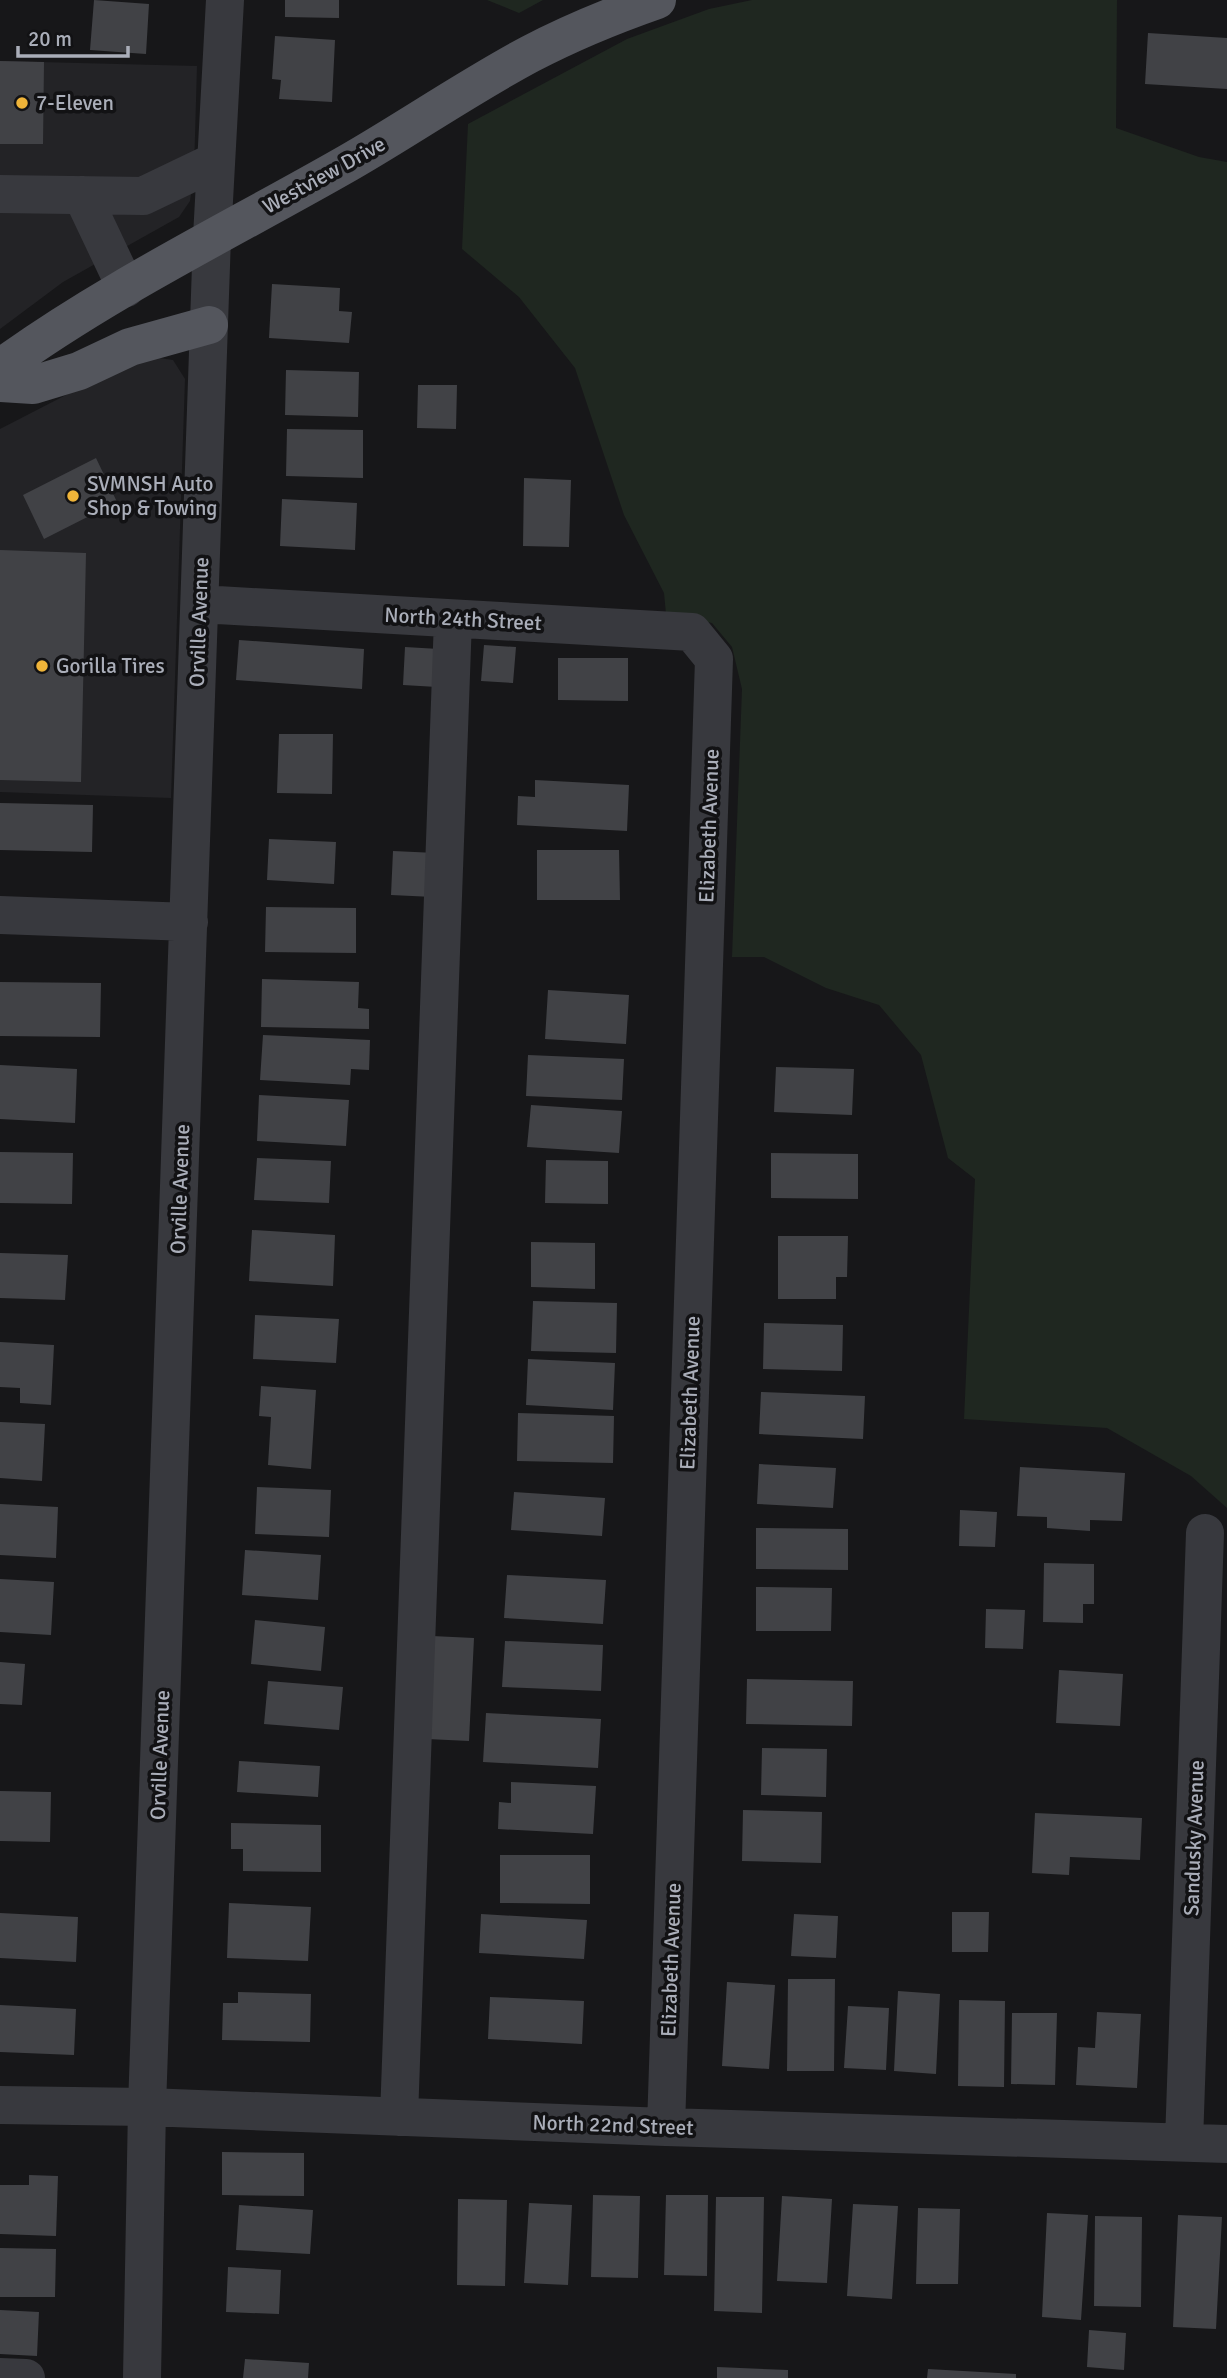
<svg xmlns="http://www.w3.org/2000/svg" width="1227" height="2378" font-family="Signika,sans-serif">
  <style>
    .built { fill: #232326 }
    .green { fill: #1f2720 }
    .building { fill: #414246 }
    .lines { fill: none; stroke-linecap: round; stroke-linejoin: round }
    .minor { stroke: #38393e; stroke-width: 38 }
    .major { stroke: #54565d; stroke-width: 38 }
    .poi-dot { fill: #efb439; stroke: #121214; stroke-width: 2.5 }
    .labels { text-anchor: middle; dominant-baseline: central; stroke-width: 7; stroke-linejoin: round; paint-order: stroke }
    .poi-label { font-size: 21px; fill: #aaaeb9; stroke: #121214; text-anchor: start }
    .street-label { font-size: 21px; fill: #aaaeb9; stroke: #121214 }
  </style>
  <rect width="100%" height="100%" fill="#171719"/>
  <path class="built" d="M0,61l197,5 -3,105 -4,30 -11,16 -116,65 -63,47z
    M153,357l20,3 12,19 -14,419 -171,-6v-363l128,-66z"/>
  <path class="green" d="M487,0h56l-24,13z
    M752,0h365l-1,128 83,29 28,5v1346l-36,-32 -84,-48 -143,-9 11,-240 -27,-21 -27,-103 -42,-50 -53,-17 -62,-31h-32l10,-268 -10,-42 -20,-24 -46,-9 -2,-21 -40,-78 -49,-147 -56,-71 -57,-48 6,-125 159,-85 82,-30z"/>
  <path class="building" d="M94,0l55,4 -3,50 -56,-4z
    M285,0h54v18l-54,-1z
    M1148,33l79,5v51l-82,-5z
    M275,36l60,4 -3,62 -53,-3 2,-19 -9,-1z
    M0,61l44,1 -1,82h-43z
    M272,284l68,4 -1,23 13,1 -3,31 -80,-5z
    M286,370l73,2 -1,45 -73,-2z
    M418,385h39l-1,44 -39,-1z
    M287,429l76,1v48l-77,-2z
    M96,458l21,44 -73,37 -21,-44z
    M524,478l47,2 -2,67 -46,-1z
    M282,499l75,4 -2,47 -75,-4z
    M0,550l86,3 -5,229 -81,-2z
    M239,640l125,9 -2,40 -126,-9z
    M484,645l32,2 -3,36 -32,-2z
    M405,647l34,2 -2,38 -34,-2z
    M558,658h70v43l-70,-1z
    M279,734h54l-1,60 -55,-1z
    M535,780l94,5 -2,46 -110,-6 1,-29 17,1z
    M0,803l93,2 -1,47 -92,-2z
    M269,839l67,3 -2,42 -67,-4z
    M537,850h82l1,50h-83z
    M393,851l43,2 -3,44 -42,-2z
    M266,907l90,1v45l-91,-1z
    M262,979l97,3 -1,26 11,1v20l-108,-2z
    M0,982l101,1 -1,54 -100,-1z
    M548,990l81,5 -3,49 -81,-5z
    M263,1035l107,5 -1,30 -18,-1 -1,16 -90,-5z
    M528,1055l96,4 -2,41 -96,-4z
    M0,1065l77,4 -2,54 -75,-4z
    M776,1067l78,2 -2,46 -78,-3z
    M259,1095l90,5 -3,46 -89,-5z
    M531,1105l91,6 -3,42 -92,-6z
    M0,1152l73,1 -1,51 -72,-1z
    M771,1153l87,1v45l-87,-1z
    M257,1158l74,3 -2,42 -75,-3z
    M546,1160l62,1v43l-63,-1z
    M252,1230l83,5 -2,51 -84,-5z
    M778,1236h70l-1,41h-11v22h-58z
    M531,1242l64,1v46l-64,-2z
    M0,1253l68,2 -3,45 -65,-2z
    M533,1301l84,2 -1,50 -85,-2z
    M255,1315l84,4 -3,44 -83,-4z
    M764,1323l79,2 -1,46 -79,-2z
    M0,1342l54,3 -3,60 -31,-2v-15l-20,-1z
    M528,1359l87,4 -2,47 -87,-5z
    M261,1386l55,4 -5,79 -43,-4 3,-48 -12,-1z
    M761,1392l104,4 -2,43 -104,-5z
    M518,1413l96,3 -1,47 -96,-2z
    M0,1422l45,2 -3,57 -42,-3z
    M759,1464l77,4 -3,40 -76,-4z
    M1020,1467l105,6 -3,48 -32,-1v11l-43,-3v-11l-30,-1z
    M257,1487l74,3 -2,47 -74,-3z
    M514,1492l91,6 -3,38 -91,-6z
    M0,1504l58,3 -2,51 -56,-3z
    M960,1510l37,2 -2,35 -36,-1z
    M756,1528l92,1v41l-92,-1z
    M245,1550l76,5 -3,45 -76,-5z
    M1044,1563l50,1v40h-11v19l-40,-1z
    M507,1575l99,5 -3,44 -99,-6z
    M0,1579l54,3 -3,53 -51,-3z
    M756,1587l76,1 -1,43h-75z
    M986,1609l39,1 -2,39 -38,-1z
    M255,1620l70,7 -4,44 -70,-7z
    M432,1636l42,2 -5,103 -42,-2z
    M505,1641l98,4 -2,46 -99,-4z
    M0,1662l25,2 -3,41 -22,-1z
    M1059,1670l64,4 -3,52 -64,-3z
    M747,1679l106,2 -1,45 -106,-2z
    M268,1681l75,6 -4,43 -75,-6z
    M486,1713l115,6 -3,49 -115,-6z
    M762,1748l65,1 -1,48 -65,-2z
    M239,1761l81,5 -2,31 -81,-5z
    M511,1782l85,4 -3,48 -95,-5 1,-27 12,1z
    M0,1791l51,1 -1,50 -50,-1z
    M743,1810l79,2 -1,51 -79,-2z
    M1035,1813l107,5 -2,42 -70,-3 -1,18 -37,-2z
    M231,1823l90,2v47l-78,-1v-22h-12z
    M500,1855h90v49l-90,-1z
    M229,1903l82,4 -3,54 -81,-3z
    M952,1912h37l-1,40h-36z
    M0,1913l78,4 -2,45 -76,-4z
    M481,1914l106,6 -3,39 -105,-6z
    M794,1914l44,2 -2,42 -45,-2z
    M788,1979h47l-1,92h-47z
    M727,1982l48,3 -6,84 -47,-3z
    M898,1991l42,3 -4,80 -42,-3z
    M238,1992l73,2 -1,48 -88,-2 1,-37h15z
    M490,1997l94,4 -2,43 -94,-5z
    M959,2000l46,1 -1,86 -46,-1z
    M0,2005l76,4 -2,46 -74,-3z
    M848,2006l41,2 -3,62 -42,-2z
    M1097,2012l44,2 -4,74 -61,-3 2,-38 17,1z
    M1012,2013h45l-2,72 -44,-1z
    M222,2152l82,1v43l-82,-1z
    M29,2175l29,1 -2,60 -56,-2v-49h29z
    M593,2195l47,1 -2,82 -47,-1z
    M666,2195h42l-1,81 -43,-1z
    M782,2196l50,3 -5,84 -50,-2z
    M716,2197h48l-2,116 -48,-2z
    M458,2199l49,1 -2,86 -48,-1z
    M529,2203l43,2 -4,80 -44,-2z
    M853,2204l45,2 -6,93 -45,-3z
    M239,2205l74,5 -3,44 -74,-4z
    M918,2208l42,1 -2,75h-42z
    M1047,2213l41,2 -7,105 -39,-3z
    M1178,2215l44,2 -6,112 -43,-2z
    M1095,2216l47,1 -1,90 -47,-1z
    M0,2248l56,1 -1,48h-55z
    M228,2267l53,3 -2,44 -53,-2z
    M0,2310l39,2 -2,44 -37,-2z
    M1089,2330l37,3 -2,37 -37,-3z
    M245,2359l64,4 -1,15h-65z
    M717,2367l71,3v8h-71z
    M928,2369l88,5v4h-89z"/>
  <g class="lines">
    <path class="minor" d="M0,194l143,2 73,-35
      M82,195l44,93
      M200,604l492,28 22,27 -48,1468
      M0,915l189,7
      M0,2105l147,2 519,20 561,17
      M399,2117l54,-1498
      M1184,2142l21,-609
      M0,2377l26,1
      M142,2378l5,-271 65,-1870 13,-237"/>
    <path class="major" d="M0,368c109,-79 231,-138 348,-205 61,-35 120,-76 182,-109 40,-21 84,-39 127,-54
      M0,383l33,2 46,-14 51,-24 79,-22"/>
  </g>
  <g class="poi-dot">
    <circle cx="22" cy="103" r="7"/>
    <circle cx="73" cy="496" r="7"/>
    <circle cx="42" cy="666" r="7"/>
  </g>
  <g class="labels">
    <g class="poi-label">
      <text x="36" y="103">7-Eleven</text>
      <text x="87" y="484">SVMNSH Auto<tspan x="87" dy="24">Shop &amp; Towing</tspan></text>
      <text x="56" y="666">Gorilla Tires</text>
    </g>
    <g class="street-label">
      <text transform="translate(324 175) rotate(-29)">Westview Drive</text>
      <text transform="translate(463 619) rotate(3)">North 24th Street</text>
      <text transform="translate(199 622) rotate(-88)">Orville Avenue</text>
      <text transform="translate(709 826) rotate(-88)">Elizabeth Avenue</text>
      <text transform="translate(180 1189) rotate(-88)">Orville Avenue</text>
      <text transform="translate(690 1393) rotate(-88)">Elizabeth Avenue</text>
      <text transform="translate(160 1755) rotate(-88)">Orville Avenue</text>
      <text transform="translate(1194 1838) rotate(-88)">Sandusky Avenue</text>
      <text transform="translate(671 1960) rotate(-88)">Elizabeth Avenue</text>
      <text transform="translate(613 2125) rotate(2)">North 22nd Street</text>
    </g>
  </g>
  <path d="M18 46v10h110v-10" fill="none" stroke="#aaaeb9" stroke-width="3.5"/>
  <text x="28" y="46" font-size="21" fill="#aaaeb9" stroke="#121214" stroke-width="5" paint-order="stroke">20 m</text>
</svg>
